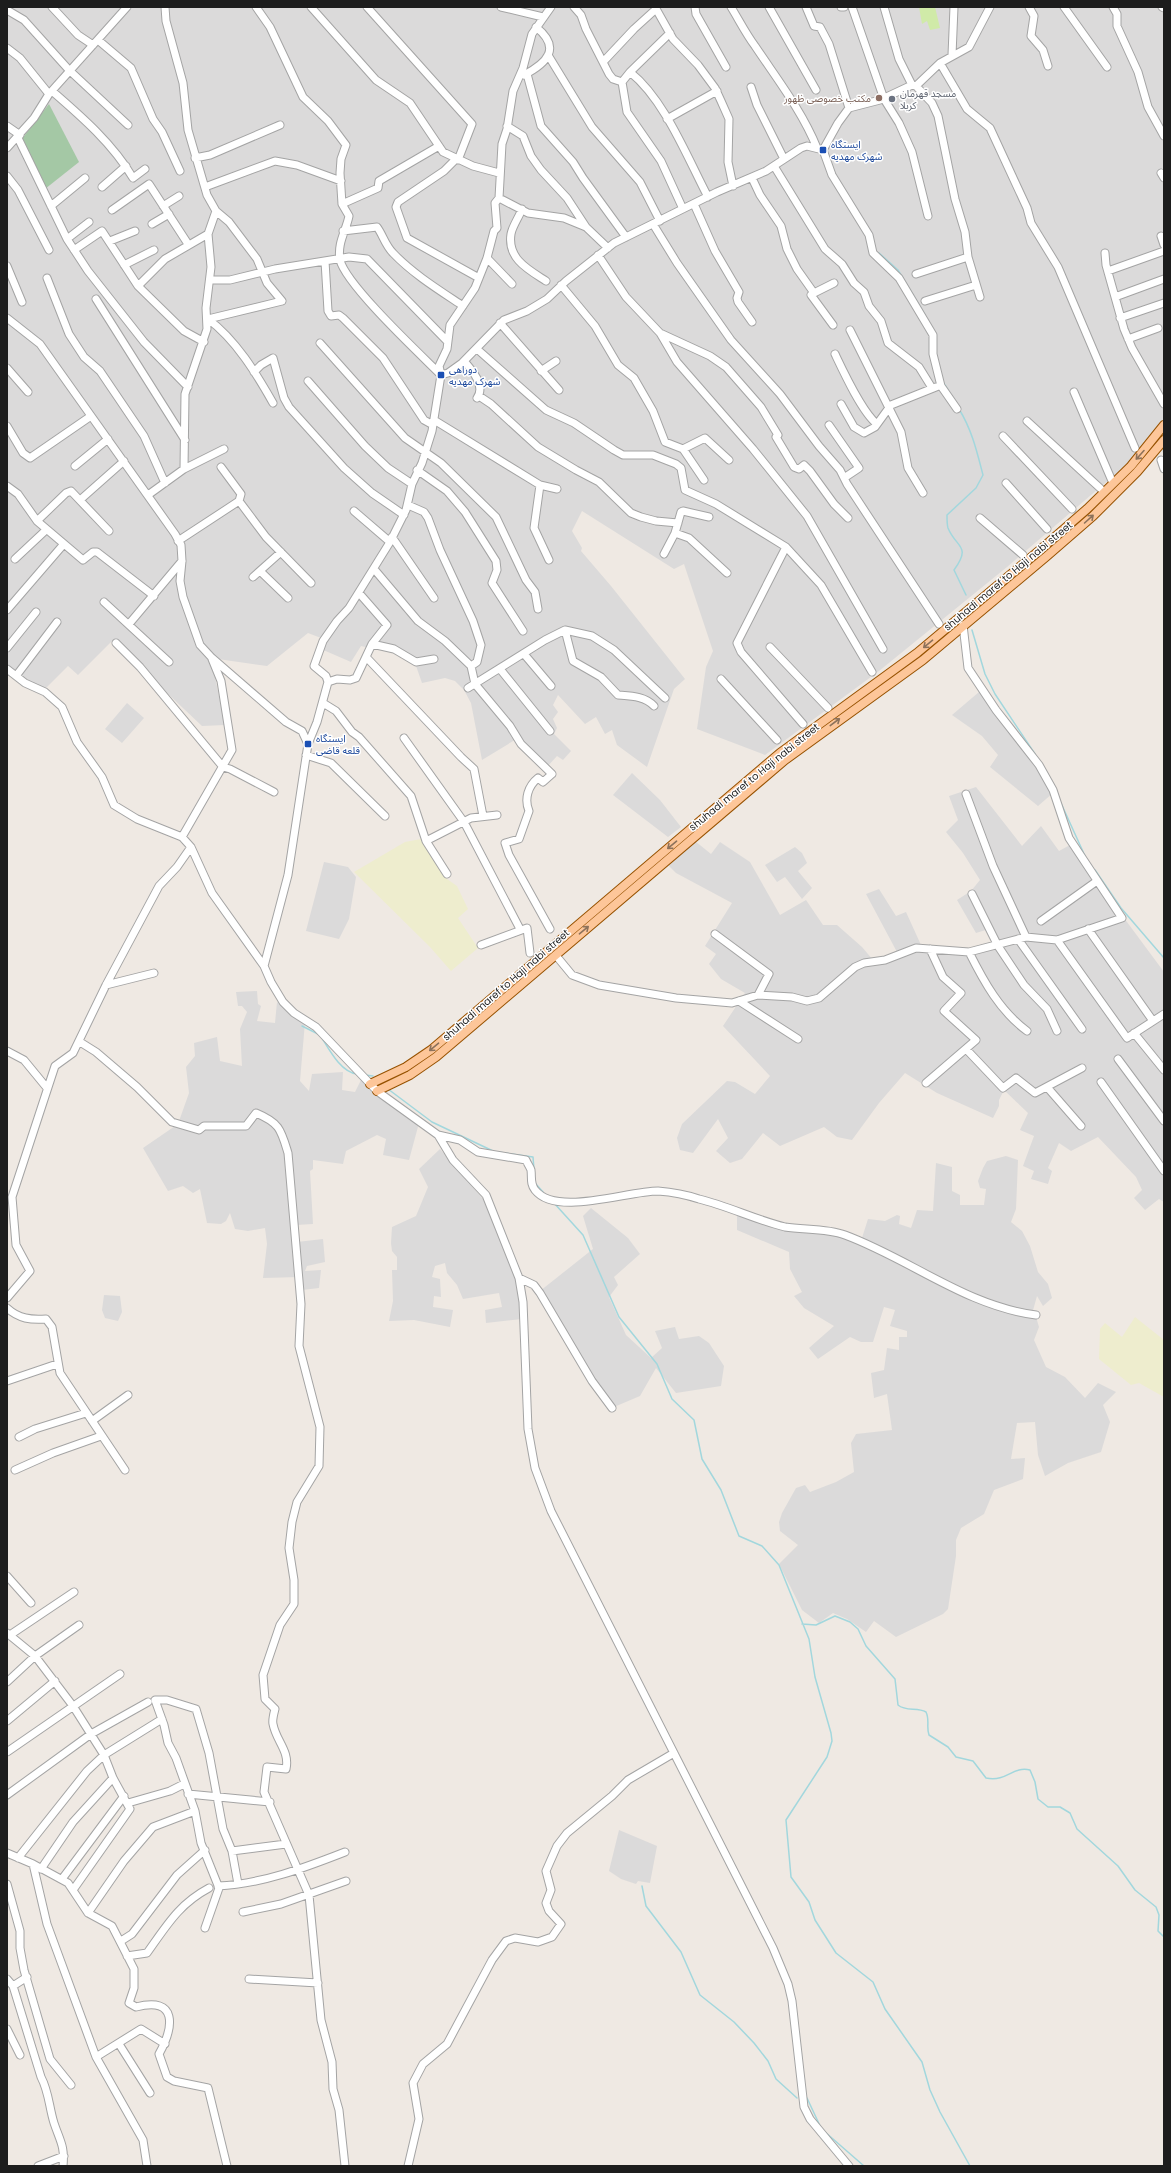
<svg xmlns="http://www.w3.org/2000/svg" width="1171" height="2173" font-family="Poppins,'Noto Sans Arabic',sans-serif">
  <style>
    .residential { fill: #dbdada }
    .farmland { fill: #eeedce }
    .grass { fill: #d0eaa8 }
    .cemetery { fill: #a4c8a5 }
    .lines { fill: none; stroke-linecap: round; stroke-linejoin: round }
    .stream { stroke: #a2d7dd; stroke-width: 1.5 }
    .minor-casing { stroke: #a4a4a4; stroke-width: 9 }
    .major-casing { stroke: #975200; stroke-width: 10 }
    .minor { stroke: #fff; stroke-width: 7 }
    .major { stroke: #fdc699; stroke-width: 8 }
    .oneway { stroke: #8d725b }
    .education-dot { fill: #8d6e63; stroke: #fff; stroke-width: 1.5 }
    .worship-dot { fill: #6b7280; stroke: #fff; stroke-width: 1.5 }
    .transit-dot { fill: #1a4fb4; stroke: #fff; stroke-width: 1.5 }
    .labels { text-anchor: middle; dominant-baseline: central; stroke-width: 3; stroke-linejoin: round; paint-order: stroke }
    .worship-label { font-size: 10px; fill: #5b616d; stroke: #fff; text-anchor: start }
    .education-label { font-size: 10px; fill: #785e54; stroke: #fff; text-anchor: end }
    .transit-label { font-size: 10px; fill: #164399; stroke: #fff; text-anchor: start }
    .street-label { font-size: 10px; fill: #1d1d1d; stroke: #fff }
  </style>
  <rect width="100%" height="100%" fill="#efe9e3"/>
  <path class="residential" d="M7,7h1157v448l-3,-6 -49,28 -105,90 -128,104 -114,84 -68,-26 9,-62 7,-16 -29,-87 -10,5 -92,-58 -10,20 10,17 -1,3 30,35 74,93 -11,10 -27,78 -30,-22 -5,-15 -7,4 -9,-17 -11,7 -27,-29 -5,10 5,7 -5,7 4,9 -3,6 17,17 -8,9 -6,-4 -11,12 -28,-30 -36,22 -11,-57 -7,-13 -9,-9 -10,-3 -23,5 -8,-23 -19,-10 -22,-4 -3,2 -9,-2 -10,16 -30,-13v-11l-13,-5 -41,33 -56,-8 14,67 -23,1 -90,-85 -34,34 -10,-9 -23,23 -38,-21z
    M979,692l51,65 23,36 -15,13 -48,-39 8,-12 -16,-19 -30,-21z
    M127,703l17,15 -22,25 -17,-14z
    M632,773l28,27 21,27 -13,10 -55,-42z
    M976,787l46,59 19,-20 18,25 11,-6 94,127v230l-5,-3 -14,11 -11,-12 8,-8 -6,-13 -38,-40 -27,14 -12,-8 -11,25 4,3 -4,13 -17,-5 3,-8 -11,-5 11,-30 -14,-6 8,-17 -24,-23 -5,10v6l-6,12 -56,-25 -32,-20 -26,30 -27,37 -15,-3 -13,-10 -44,19 -17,-13 -21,26 -12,4 -14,-12 12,-13 -10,-19 -25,34 -13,-3 -3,-12 5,-14 45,-43 8,1 20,12 15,-18 -47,-50 22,-33 -24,-14 -12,-15 7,-10 -11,-8 27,-43 -56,-30 -8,-8 27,-24 16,13 9,-12 30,20 30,53 26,-15 17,25h14l25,22 11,13 12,-2 12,-6 -31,-58 13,-5 17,27 10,-4 15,33 44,6 32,-5 -8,-17 -13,4 -19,-33 14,-9 9,-11 -17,-27 -17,-21 12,-12 -9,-24z
    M795,847l7,6 5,10 -9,8 14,17 -10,11 -17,-22 -8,5 -12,-17z
    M324,862l24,5 8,10 -7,42 -10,20 -33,-8z
    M257,991l1,13 3,2 -4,15 18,2 2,-21 28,20 -5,59 9,10 3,-17 31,-2 -1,18 13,2 6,-12 58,43 -10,37 -26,-5 3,-16 -9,-4 -31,16 -3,13 -30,-4v9l-3,2 3,53 -17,1 1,17 26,-3 2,23 -18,4 -2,5 16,-1 -2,18 -17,2 -2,-13 -37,1 4,-34 -2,-16 -17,3 -13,-2 -5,-16 -4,8 -5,3 -14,-1 -7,-34 -7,4 -10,-7 -15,5 -25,-43 35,-24 11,-31 -3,-26 9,-11 -1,-13 23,-6 3,24 22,5 -2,-37 7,-17 -5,-6h-4l-2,-14z
    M440,1149l44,51 34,78 4,41 -36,4 -1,-13 17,-3 -3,-14 -36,6 -6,-14 -10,-12 -2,-10 -10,3 -3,11 8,2 1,18 -7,-1 -1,11 20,3 -3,17 -36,-7 -25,1 4,-20 -1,-31h5v-13l-5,-6 -1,-8 1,-16 24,-11 12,-29 -9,-18z
    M1006,1156l12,4 -2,49 -5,13 11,9 8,15 8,26 10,12 4,14 -9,8 -6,-10 -5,18 4,3 3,10 -5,13 12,27 19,10 20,21 13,-15 18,9 -13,13 7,17 -9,30 -33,11 -23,13 -7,-21 -3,-33 -18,1 -6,36 14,-1 -2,21 -29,11 -10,24 -23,14 -5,12v16l-8,53 -5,5 -47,23 -22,-16 -8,11 -19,-13 -14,-6 -14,10 -17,-13 -23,-46 19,-19 -18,-14 -1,-9 3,-9 14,-25 9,-3 5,7 26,-10 18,-10 -3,-29 5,-9 36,-4 -5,-36 -13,4 -3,-25 13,-3 3,-22 12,2v-13h8v-6l-17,-5 5,-16 -11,-3 -11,35h-12l-11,-5 -32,22 -9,-11 25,-22 -30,-18 -10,-12 8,-4 -12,-23 -1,-17 -52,-22v-21l51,19 57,8 16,5 7,-22 17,2 12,-6 3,1 -1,8 12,4 6,-18 16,1 3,-48 16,4v24l8,4v10h24l2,-16 -6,-1 -2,-7 5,-13 4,-7z
    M591,1208l37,30 12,16 -26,23 4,8 -9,12 17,38 25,23 11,-10 -7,-17 20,-4 4,12 20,-3 10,7 15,23 -3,20 -45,7 -20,-25 -16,28 -26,11 -23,-25 -51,-91 53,-42 -10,-33z
    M104,1295l16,1 2,16 -4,9 -13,-3 -3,-8z
    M619,1830l38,16 -7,37 -12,-2 -2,3 -15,-5 -12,-8z"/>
  <path class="farmland" d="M421,839l26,40 10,7 11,23 -10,9 20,30 -27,23 -21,-24 -76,-75 51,-30z
    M1135,1317l29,23v57l-25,-14 -8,2 -32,-26 1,-30 5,-6 17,14z"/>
  <path class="grass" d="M919,7h16l5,21 -10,2 -3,-9 -5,3z"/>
  <path class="cemetery" d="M49,104l30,58 -34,27 -24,-49z"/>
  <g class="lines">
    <path class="stream" d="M879,253l19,17 27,45
      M943,382l5,8
      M959,409c13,21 18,43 24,66l-7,13 -29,27c0,4 0,10 1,13 8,20 24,17 6,42l12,25
      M972,630l13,44 10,20 40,60
      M1060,801l25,55
      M1095,870l26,38 43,50
      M302,1026l16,8
      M322,1038c8,13 19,34 35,36
      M365,1075l8,1
      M388,1089l44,33 61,29
      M498,1152l35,5 1,13
      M535,1183l8,9
      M554,1203l29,32 36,82 38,47 15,35 22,21 8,39 19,31 18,46 23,10 17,19 30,74 6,38 16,56 1,8 -5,16 -41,63 5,57 18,25 6,18 21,33 37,29 12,27 37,53 8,28 10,22 30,54
      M802,1624l14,1 19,-9 15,6 8,7 8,17 29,33 3,26c8,7 19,2 28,7 4,8 0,15 3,23l19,12 8,10 17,4 13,17c22,4 26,-12 44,-8l5,12 3,17 10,8h12l10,6 7,16 41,37 17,24 21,17 3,8 -1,16 6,6
      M642,1886l4,20 35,46 19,43 34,27 20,21 14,18 8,18 21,19
      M807,2098l14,30
      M825,2132l39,34"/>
    <defs>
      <path id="minor" d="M52,7l26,28 15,10
        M165,7l1,14 17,62 5,47 19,65 9,16 13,11 28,37 10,24 15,18
        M256,7l14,20 33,70 25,24 18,24 -5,14 -1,14 2,31 7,12c-3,15 -12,27 -9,44 6,25 80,94 101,115l7,-2 14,-10 42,-43 23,-9 20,-12 19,-18 48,-38 103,-51 49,-21 35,-23 6,-2 16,4
        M311,7l65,73 34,23 33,49 30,14 26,7
        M367,7l105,117 -14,36
        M501,7l42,10
        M574,7l7,8 5,14 23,45 4,5 9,3
        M655,7l18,32 25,26 17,23 6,13 8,18 -1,43 5,24
        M695,7l1,7 30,53
        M731,7c8,13 15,27 24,39 22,33 47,65 62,102
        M769,7l47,83
        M806,7l8,19 6,1 9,17 20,64
        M841,7h3
        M852,7l32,92 15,24 13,29 16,64
        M884,7l15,52 13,26
        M1029,7l5,9 -3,20 12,14 5,16
        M1064,7l43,60
        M1113,7l4,7v12l21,46 10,35 16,29
        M1162,7l2,1
        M7,10l17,10 45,50 59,55
        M670,33l-40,39 -8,10 5,30 34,49 22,48
        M98,40l33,28 22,51 9,13 18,39
        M7,48l13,10 29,36
        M548,55l44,72 48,55 20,39
        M952,55l2,-48
        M603,62l31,-33 22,-20
        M940,63l27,46 23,19 37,80 4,15 27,44 77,181
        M630,72c35,28 57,85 78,125
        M527,74l14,52 32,36 10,16 43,59
        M524,75c23,-12 38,-27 12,-48
        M916,86l16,17 6,13 17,83 10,33 3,25 12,40
        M751,87l6,18 27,54
        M52,91c30,26 61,53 81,87l12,-9
        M667,119l50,-28
        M7,126l13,9
        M507,126l16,10 8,20 10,14 26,28 19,29 22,21
        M18,138l49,101 21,32 56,71 44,45
        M7,148l27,-30 15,-24 78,-87
        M195,158l15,-3 70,-30
        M456,159l-12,12 -46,31 -2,5 11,31 72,40
        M774,166l51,83 17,15 12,19 10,9 5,14 12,15 7,22 31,24 13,21
        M1161,173l3,5
        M7,176l11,14 31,60
        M752,178l8,17 21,31 6,23 10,20 17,24 -3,2 22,30
        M102,187l24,-21
        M205,187l70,-26 22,4 44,16
        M499,198l29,15 36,5 22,9
        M342,204l36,-16 1,-7 60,-35
        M694,204l21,47 24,41 -2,6 1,4 14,20
        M51,206l34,-28
        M163,206l16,-10
        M522,209c-3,8 -10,18 -11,25 -4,25 18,36 35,47
        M112,210l37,-26 39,60
        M152,224l17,-10
        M653,224l24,39 54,77 49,54 39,52 21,24 7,14 92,140
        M343,231l34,-4c6,8 8,18 16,26 20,21 46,37 70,53
        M1161,236l3,9
        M67,239l22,-17
        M110,241l25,-10
        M74,250l28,-19 36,55 46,45 20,11
        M1105,253l1,12 18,64 8,19 32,56
        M598,255l28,42 34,36 17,29 76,87 54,67 76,133
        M487,258l25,26
        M325,261l3,50 3,5 8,-1 4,3 40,40 41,62 9,5
        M124,265l30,-15
        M7,266l15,36
        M1108,271l56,-20
        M916,274l52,-17
        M47,278l22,56 15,23 16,14 44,65 21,47
        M210,280h20l45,-11 74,-12 18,2 80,82
        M561,285l34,41 23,39 16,13 19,33 12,31 18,7 22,-11 24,22
        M138,286l27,-27 43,-25
        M814,293l20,-10
        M1115,297l49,-18
        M96,299l89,141
        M925,301l51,-16
        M7,318l33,26 135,190 6,11 1,16 -2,20 3,16 17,48 12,13 74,64 16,9 6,13 -20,131 -24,91 7,16 12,20 11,11 22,14 61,64 61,44 15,25 33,35 33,83 4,24 5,127 7,39 16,43 222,437 15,36 4,17 12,106 6,12 39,47
        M1120,318l44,-15
        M208,319c28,21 48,54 65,84
        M208,319l74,-18
        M500,323l59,67
        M850,330l51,102 7,36 15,25
        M660,333l50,23 16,11 35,40 17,28 -2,2 18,30 5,2 5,-4 6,6 24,33 14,14
        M1128,339l30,-11
        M320,343l85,95 36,25 55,54 30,63 9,12 3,17
        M477,349l69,61 28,13 40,27 9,5h30l23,9 5,4 4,22 31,14 70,43 35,38 51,87
        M835,354c9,19 27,58 42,70
        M464,361c8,9 22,25 13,37
        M7,368l21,24
        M541,371l15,-10
        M254,372l7,-7 12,-7 11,40 5,9 55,61 28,25 32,22
        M308,381l57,65 23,22 24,16
        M1074,392l38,89
        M479,396l12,8 47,43 38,23 23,12 32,31 10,4 15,4 22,2
        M841,404l13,23 10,6 11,-6 16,-22 45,-18
        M957,409l-16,-23 -8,-32v-19l-34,-57 -26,-25 -4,-18 -37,-60 -9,-25 15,-27 11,-15 31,-8 32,-15 4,1 24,-23 29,-16 21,-40
        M434,420l106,65 17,4
        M1027,421l74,68
        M829,425l30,43 -15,10
        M7,426l16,27 7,5 61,-42
        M1003,436l69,73
        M683,449l21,31
        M1161,460l3,9
        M75,466l33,-27
        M184,469l40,-20
        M417,470l30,21 18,21 31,49 1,9 -5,13 31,48
        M1006,483l41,46
        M540,485l-6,43 15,32
        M7,486l11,8 19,27 46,39 10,-8h4l57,44
        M148,495l36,-26 1,-75 22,-65 -1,-21 5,-41 -3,-33 8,-23
        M80,500l44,-39
        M239,501l27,36 45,46
        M408,505l16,7 4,6 12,32 33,71 8,24 -4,17 -6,4
        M354,511l36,31
        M980,518l43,37
        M37,521l29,-28 5,-2 38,40
        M675,533l14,5 38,35
        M392,537l42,61
        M178,541l61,-40 2,-7 -20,-27
        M786,547l-49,96 4,9 62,72
        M664,554l11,-21 6,-21 2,-1 26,6
        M15,559l31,-29
        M374,569l44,52 27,20 26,25 4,18 35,42 11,18 31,30 -9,8 -5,-4c-10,8 -14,21 -9,33l-10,28 -14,4 4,12 41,74
        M260,571l28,27
        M253,577l28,-25
        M104,602l65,60
        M7,610l56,-65
        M129,624l53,-63
        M565,630l8,31 28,16 17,18c13,1 27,1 36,11
        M116,643l24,24 83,100 7,2 44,23
        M372,644l22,5 22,13 18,-3
        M770,647l58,61
        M7,648l29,-36
        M524,654l27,32
        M367,658l94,99 13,12 9,47
        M7,669l18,14 20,9 17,15 15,35 25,35 12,28 23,14 45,18 9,10 21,46 52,73
        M500,669l50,62
        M16,676l41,-54
        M721,679l56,61
        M328,682l9,-3 13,1 6,-2 16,-34 15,-19 -28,-32
        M468,688l77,-48 20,-10 27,6 22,14 51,48
        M323,703l13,8 16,21 7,5 52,59 15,45 21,33
        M404,738l60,84 56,107
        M308,744l9,-22 11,-40 -2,-6 -12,-10 9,-25 14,-20 12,-13 41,-66 16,-32 6,-26 10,-21 10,-32 9,-56 -2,-9 8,-17 3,-24 25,-37 12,-30 7,-27 3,-3 -2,-25 4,-5 3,-54 5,-15 6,-38 10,-23 9,-34 19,-27
        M306,755l25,8 54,53
        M966,794l27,72 33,71
        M182,837l50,-87 -11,-69 -9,-22
        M426,841l45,-23 26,-3
        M972,894l26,52 26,39 23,24 10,22
        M1041,921l56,-40
        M1088,929l65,92
        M715,934l54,40 -11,21
        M1018,939l64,90
        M1057,940l70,98 37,-24
        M481,945l46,-17 3,25
        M969,952c15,30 31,59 58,79
        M558,958l14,17 27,10 77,13 56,5 26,-8 34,2 15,4 12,-3 36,-31 9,-4 21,-3 31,-12 53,4 57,-15 31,3 65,-22 -53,-80 -16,-48 -14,-25 -43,-55 -28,-42 -5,-43
        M106,985l48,-12
        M739,1001l59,38
        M1134,1033l30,37
        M80,1042l16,10 41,35 35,35 27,8 5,-4h42l10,-13c24,10 25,17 32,40l13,151 -2,42 21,81 -1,39 -22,36 -5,20 -3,26 5,32v24l-14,21 -17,50 2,24 10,10c-1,4 -3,11 -2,15 3,17 17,27 13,45l-19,-2 -3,25 45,103 12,125 11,42 1,27 6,21 6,56
        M966,1049l37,39 13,-10 19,15 47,-25
        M7,1051l17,9 23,28
        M1118,1059l46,62
        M1101,1082l63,89
        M926,1083l50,-43 -32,-29 17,-18 -18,-16 -13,-28
        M1047,1087l34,39
        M438,1135l22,5 18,12 48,8c1,3 4,7 5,10 1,8 -1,14 4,20 21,27 92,1 123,1 13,1 29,4 41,8 29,7 57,21 86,28 19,3 42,1 60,8 65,24 121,71 191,80
        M519,1278l15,7 6,8 52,88 20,27
        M7,1298l23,-27 -14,-26 -4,-48 43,-131 18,-13 33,-68 53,-99 18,-19 14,-20
        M7,1308c12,11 24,12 39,11l6,8 8,46 65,97
        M7,1381l50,-17
        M92,1421l36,-26
        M19,1437l16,-8 51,-16
        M15,1470l38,-17 48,-17
        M7,1576l24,27
        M7,1633l28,23 38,50 31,49 9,23 17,31 -57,81
        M10,1635l64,-43
        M7,1682l28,-26 44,-31
        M7,1721l48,-40
        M7,1752l113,-78
        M188,1794l82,8
        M7,1795l84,-61 57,-32
        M128,1803l42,-12 14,-7
        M232,1851l54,-7
        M7,1853l26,11 35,19 20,30 24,13 22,43v19l-5,15 7,4c42,-11 38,20 23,47l8,23 7,4 34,7 19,78
        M18,1858l69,-87 17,-16 58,-36
        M33,1864l14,60 49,133 47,83 4,26
        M41,1869l32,-47 40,-44
        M62,1879l62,-83
        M7,1884l13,47v17l4,22 21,72 5,17 21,26
        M218,1886c44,-2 86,-18 127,-34
        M243,1912l38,-8 65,-23
        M88,1913l36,-52 29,-34 42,-16
        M205,1928l14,-40 -18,-45 -6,-32 -19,-53 -8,-15 -4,-18 -9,-25h12l29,9 13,44 14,76 9,22 6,33
        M121,1941l11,-7 45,-59 28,-25
        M127,1956l20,-3c20,-28 32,-49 62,-65
        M7,1979l6,7 28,91c8,15 8,30 13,46 6,18 11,23 9,43
        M249,1979l69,4
        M13,1986l14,-9
        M7,2029l13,26
        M119,2044l31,49
        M96,2057l45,-28 24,15
        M38,2166l26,-10
        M408,2166l11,-47 -6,-36 10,-19 24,-20 45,-84 14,-19 9,-3 23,4 14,-5 9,-13 -12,-13 -3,-8 5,-13 -5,-19 11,-25 10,-13 45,-37 16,-16 46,-27"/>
      <path id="major" d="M370,1084l36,-17 25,-17 349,-297 137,-100 124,-104 46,-40 44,-43 33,-41
        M377,1091l33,-16 26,-18 349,-297 138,-100 124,-104 46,-40 44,-44 27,-32"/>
    </defs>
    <use href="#minor" class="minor-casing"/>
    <use href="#major" class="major-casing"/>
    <use href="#minor" class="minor"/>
    <use href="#major" class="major"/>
  </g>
  <defs><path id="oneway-shaft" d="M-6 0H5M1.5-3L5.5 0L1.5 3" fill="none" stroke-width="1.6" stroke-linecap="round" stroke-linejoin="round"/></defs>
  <g class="oneway">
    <use href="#oneway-shaft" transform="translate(1140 455) rotate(132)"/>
    <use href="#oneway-shaft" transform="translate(1089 519) rotate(-42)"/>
    <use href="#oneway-shaft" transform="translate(928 644) rotate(140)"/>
    <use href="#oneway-shaft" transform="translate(835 722) rotate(-37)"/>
    <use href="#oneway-shaft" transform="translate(672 845) rotate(140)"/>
    <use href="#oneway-shaft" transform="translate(584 930) rotate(-40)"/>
    <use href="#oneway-shaft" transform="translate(434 1047) rotate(140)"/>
  </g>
  <circle class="education-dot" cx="879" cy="98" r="4"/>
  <circle class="worship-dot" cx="892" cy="99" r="4"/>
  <g class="transit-dot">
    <rect x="819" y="146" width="8" height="8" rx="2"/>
    <rect x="437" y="371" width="8" height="8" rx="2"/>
    <rect x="304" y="740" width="8" height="8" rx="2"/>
  </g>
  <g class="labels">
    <g class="worship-label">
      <text x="900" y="93">مسجد قهرمان<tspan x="900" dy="12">کربلا</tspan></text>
    </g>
    <g class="education-label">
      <text x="871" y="98">مکتب خصوصی ظهور</text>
    </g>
    <g class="transit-label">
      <text x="831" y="144">ایستگاه<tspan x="831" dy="12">شهرک مهدیه</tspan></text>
      <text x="449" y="369">دوراهی<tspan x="449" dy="12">شهرک مهدیه</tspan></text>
      <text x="316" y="738">ایستگاه<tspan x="316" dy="12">قلعه قاضی</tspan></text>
    </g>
    <g class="street-label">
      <text transform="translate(1008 576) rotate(-40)">shuhadi maref to Haji nabi street</text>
      <text transform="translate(754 777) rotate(-39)">shuhadi maref to Haji nabi street</text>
      <text transform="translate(506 985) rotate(-41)">shuhadi maref to Haji nabi street</text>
    </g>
  </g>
  <rect width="1171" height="2173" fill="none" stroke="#1d1d1d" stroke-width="16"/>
</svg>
